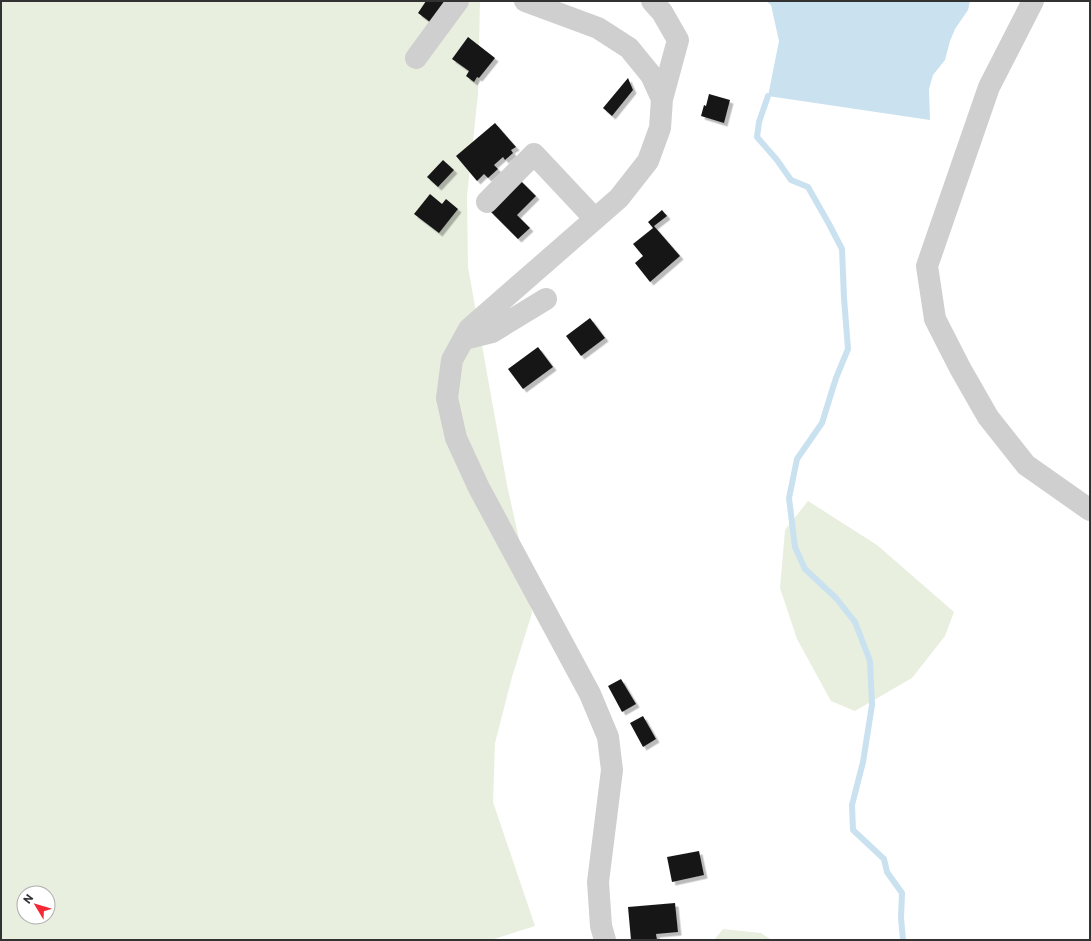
<svg xmlns="http://www.w3.org/2000/svg" width="1091" height="941" font-family="Commissioner,sans-serif">
  <style>
    .green { fill: #e8efdf; fill-rule: evenodd }
    .water { fill: #cae1f0 }
    .lines { fill: none; stroke-linecap: round; stroke-linejoin: round }
    .stream { stroke: #cae1f0; stroke-width: 6 }
    .building { fill: #191919; filter: url(#shadow) }
    .minor { stroke: #cfcfcf; stroke-width: 22 }
  </style>
  <defs>
    <filter id="shadow"><feDropShadow dx="3.5" dy="3.5" stdDeviation="0" flood-color="#0004"/></filter>
  </defs>
  <rect width="100%" height="100%" fill="#fff"/>
  <path class="green" d="M1,1h479l-2,93 -11,102 1,71 39,218 18,81 7,47 -20,64 -17,66 -2,59 42,124 -44,14h-490zM24,893h24v24h-24z
    M808,501l69,44 77,67 -9,24 -33,42 -57,33 -24,-10 -34,-62 -17,-51 5,-58z
    M723,929l38,4 11,7h-58z"/>
  <path class="water" d="M766,1h204l-2,9 -13,19 -5,12 -5,19 -12,15 -4,14 1,31 -162,-24 11,-55 -8,-36z"/>
  <g class="lines">
    <path class="stream" d="M768,96l-9,26 -2,15 20,23 14,20 17,7 21,37 13,25 2,49 4,51 -12,29 -14,45 -25,36 -8,39 6,49 10,22 31,29 19,24 15,39 2,44 -9,57 -11,43 1,25 31,29 3,13 15,21 -1,25 2,22"/>
  </g>
  <path class="building" d="M426,1h19l-15,21 -12,-9z
    M468,37l27,21 -16,20 -2,-1 -3,5 -8,-6 3,-5 -17,-12z
    M628,78l5,12 -21,26 -9,-8z
    M709,94l21,6 -6,23 -23,-7 3,-11 2,1z
    M495,123l21,24 -5,3 2,3 -8,7 -2,-3 -9,8 4,4 -10,9 -4,-4 -7,7 -21,-25z
    M443,160l11,10 -16,17 -11,-10z
    M521,181l15,15 -19,19 13,13 -12,11 -28,-28z
    M430,194l12,10 4,-5 12,10 -19,24 -25,-19z
    M662,210l5,6 -13,10 26,30 -30,26 -15,-19 8,-7 -10,-12 20,-16 -5,-6z
    M590,318l15,20 -24,18 -15,-20z
    M538,347l15,20 -30,22 -15,-20z
    M621,679l15,25 -14,8 -14,-26z
    M643,716l13,23 -13,8 -13,-24z
    M699,851l5,24 -32,7 -5,-25z
    M675,903l3,29 -22,2 1,6h-26l-3,-33z"/>
  <g class="lines">
    <path class="minor" d="M525,1l73,27 31,20 22,27 11,24 -2,29 -12,33 -29,37 -150,131 -17,31 -5,38 9,40 23,50 111,206 18,43 4,33 -14,112 3,44 4,14
      M652,1l10,11 16,28 -16,59
      M1033,1l-44,86 -62,179 8,53 25,49 28,49 38,48 64,45
      M416,58l42,-57
      M487,202l47,-48 61,65
      M464,339l28,-7 54,-33"/>
  </g>
  <rect width="1091" height="941" fill="none" stroke="#323232" stroke-width="4"/>
  <g transform="translate(36 905) rotate(308)"><circle r="19" fill="#ffffff" stroke="#adadad"/>
  <path d="M0-3L7 15L0 10L-7 15Z" fill="#f52834"/>
  <text y="-6" font-size="11" font-weight="bold" text-anchor="middle" fill="#323232">N</text>
  </g>
</svg>
